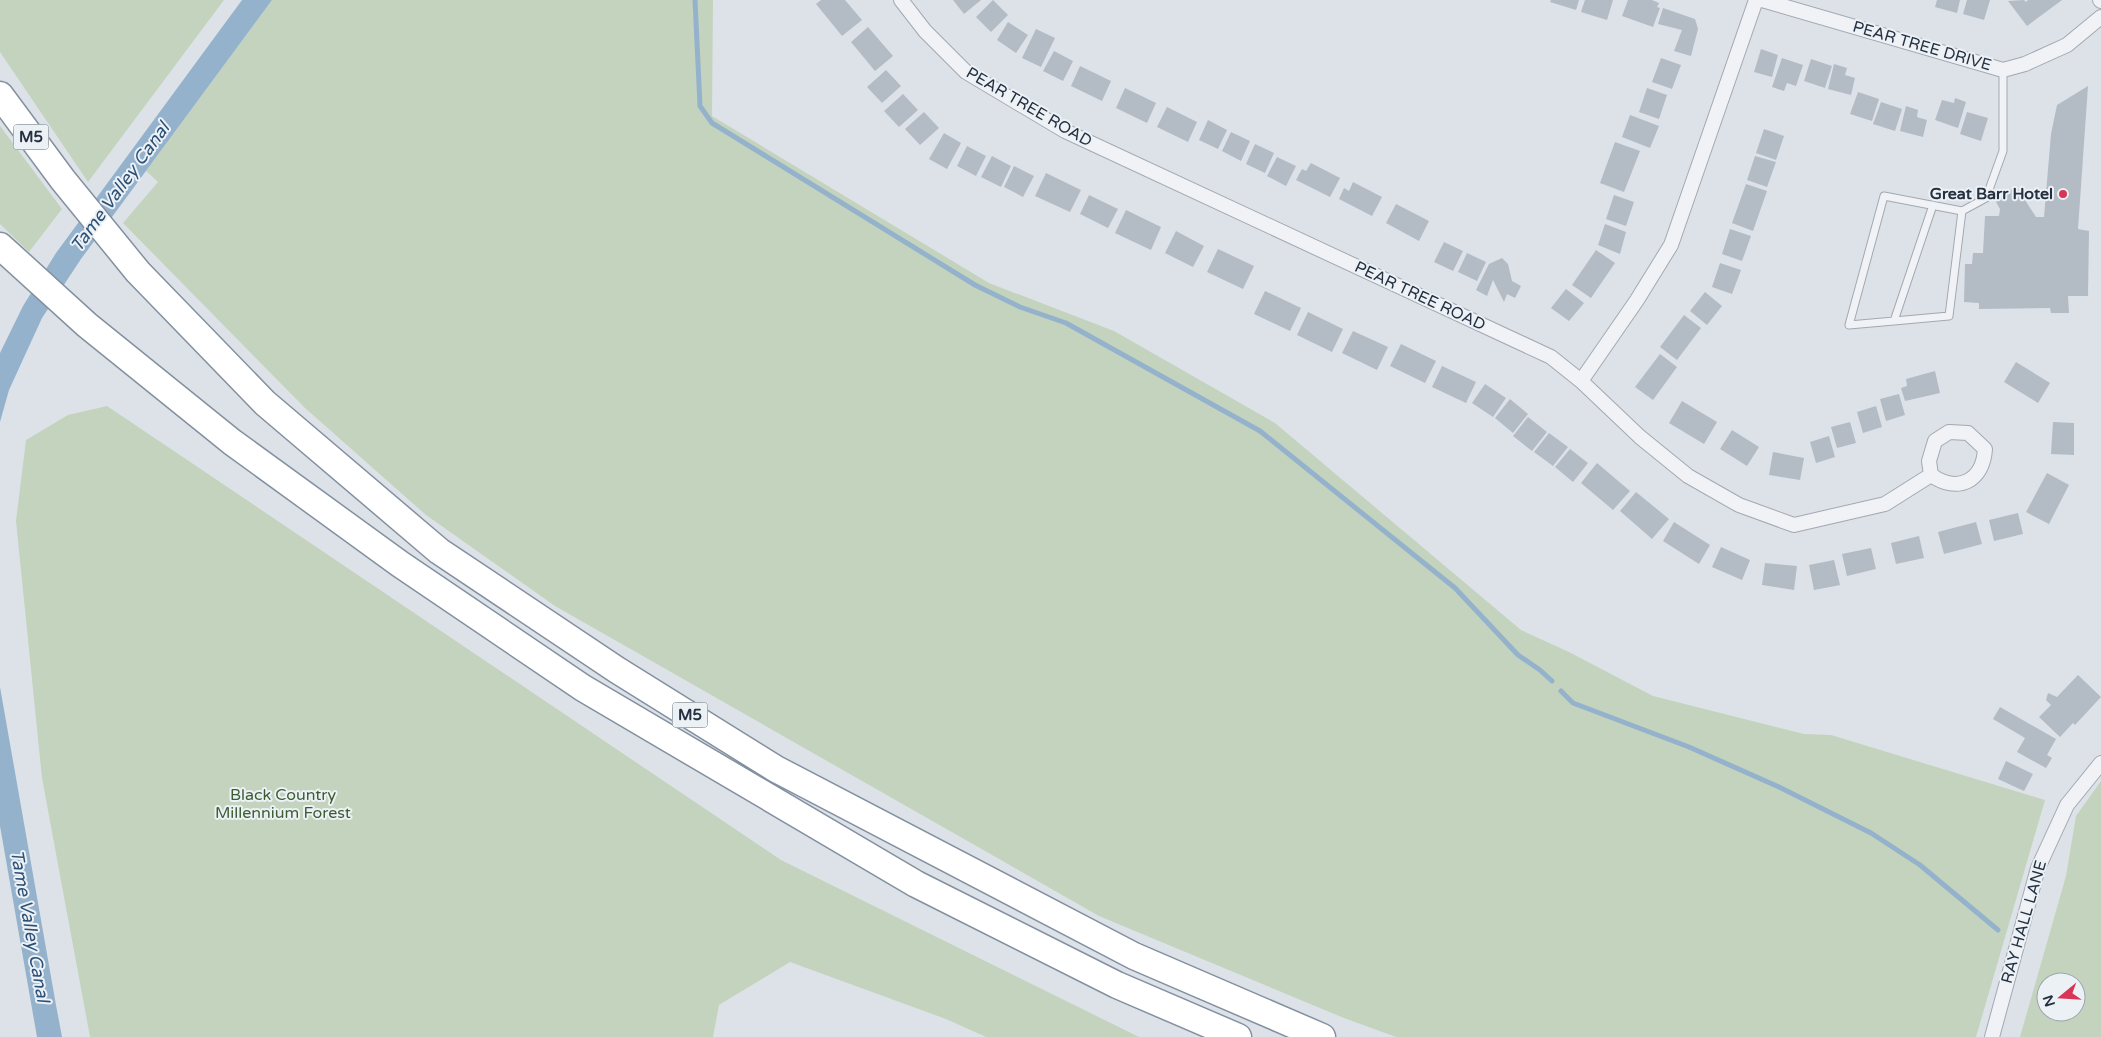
<svg xmlns="http://www.w3.org/2000/svg" width="2101" height="1037" font-family="'Varela Round',sans-serif">
  <style>
    .green { fill: #c4d3bd; fill-rule: evenodd }
    .water { fill: #94b2cc }
    .lines { fill: none; stroke-linecap: round; stroke-linejoin: round }
    .stream { stroke: #94b2cc; stroke-width: 5 }
    .building { fill: #b3bbc5 }
    .lane-casing { stroke: #a2a9b2; stroke-width: 9 }
    .street-casing { stroke: #a2a9b2; stroke-width: 16 }
    .highway-casing { stroke: #8390a0; stroke-width: 29 }
    .lane { stroke: #f0f2f6; stroke-width: 7 }
    .street { stroke: #f0f2f6; stroke-width: 14 }
    .highway { stroke: #fff; stroke-width: 26 }
    .poi-dot { fill: #d93657; stroke: #ecf1f6; stroke-width: 2 }
    .labels { text-anchor: middle; dominant-baseline: central; stroke-width: 4; stroke-linejoin: round; paint-order: stroke }
    .shield { fill: #ecf1f6; stroke: #616a77; stroke-width: 1 }
    .shield-label { font-size: 15px; font-weight: bold; fill: #253040 }
    .street-label { font-size: 16px; fill: #253040; stroke: #ecf1f6 }
    .poi-label { font-size: 16px; font-weight: bold; fill: #253040; stroke: #ecf1f6; text-anchor: end }
    .park-label { font-size: 16px; fill: #3c5d31; stroke: #ecf1f6 }
    .water-label { font-size: 18px; font-style: italic; fill: #2c5177; stroke: #ecf1f6 }
  </style>
  <rect width="100%" height="100%" fill="#dde2e8"/>
  <path class="green" d="M0,0h224l-136,182 -88,-130z
    M272,0h441l-1,116 277,167 125,48 161,92 246,207 48,22 84,44 151,38 27,1 214,65 -69,237h-580l-52,-19 -245,-102 -544,-310 -129,-91 -121,-107 -182,-185 35,-41 -12,-11z
    M0,126l62,83 -33,43 -29,-28z
    M107,406l674,454 358,177h-153l-40,-18 -156,-57 -71,43 -6,32h-623l-48,-259 -26,-257 10,-81 42,-25z
    M2101,781v256h-81l46,-161 10,-60zM2046,982h30v30h-30z"/>
  <path class="water" d="M242,0h30l-191,259 -39,59 -33,72 -9,32v-69l23,-47 33,-53z
    M0,687l56,318 6,32h-25l-37,-211z"/>
  <g class="lines">
    <path class="stream" d="M695,0l5,106 12,17 263,162 45,22 46,16 194,108 195,157 63,67 22,15 12,11
      M1561,691l12,12 116,44 90,40 92,46 49,32 78,65"/>
  </g>
  <path class="building" d="M821,0h24l17,20 -20,16 -26,-32z
    M953,0h28l-17,14z
    M993,0l15,15 -17,17 -15,-15z
    M1551,0h28l-3,10 -26,-8z
    M1585,0h28l-6,20 -26,-8z
    M1628,0h24l7,3 -2,4 3,1 -7,19 -31,-11z
    M1937,0h23l-3,13 -22,-6z
    M1967,0h23l-6,20 -21,-6z
    M2024,0l2,2 2,-2h34l-35,26 -19,-25z
    M1663,8l32,11 3,10 -7,27 -17,-5 8,-21 -24,-6z
    M1008,22l20,13 -12,18 -19,-13z
    M868,27l25,29 -18,15 -24,-29z
    M1036,29l19,9 -14,29 -19,-9z
    M1761,49l17,6 -6,22 -18,-5z
    M1054,51l19,10 -10,20 -20,-10z
    M1661,58l20,7 -9,24 -20,-7z
    M1782,58l21,7 -7,21 -9,-3 -3,8 -12,-4z
    M1811,59l21,7 -7,22 -21,-7z
    M1834,64l13,4 -2,7 10,3 -4,17 -23,-6z
    M1080,66l31,15 -9,20 -31,-15z
    M886,70l15,16 -19,17 -15,-16z
    M2088,86l-10,143 11,2 -1,65h-20l1,17h-18l-1,-5 -71,1v-6l-15,-1 1,-38h7l1,-11h10l2,-37h14l1,-7 -4,-7 20,-16 20,31h8l7,-83 6,-29z
    M1125,88l31,15 -9,20 -31,-15z
    M1647,88l20,7 -8,24 -20,-7z
    M1858,92l21,7 -7,22 -22,-7z
    M903,94l15,16 -19,17 -15,-16z
    M1955,98l11,4 -8,26 -23,-8 7,-20 12,3z
    M1881,102l21,7 -7,22 -22,-7z
    M1906,106l12,4 -1,7 10,3 -4,17 -23,-6z
    M1167,107l30,15 -9,20 -31,-15z
    M924,112l15,16 -19,17 -15,-16z
    M1967,112l21,6 -7,23 -21,-7z
    M1630,115l29,11 -9,22 -28,-11z
    M1208,120l19,10 -9,19 -19,-9z
    M1764,129l20,7 -8,24 -20,-7z
    M1231,132l19,9 -9,20 -19,-10z
    M944,133l17,10 -14,26 -18,-10z
    M1615,142l25,9 -16,41 -24,-9z
    M1255,144l19,9 -9,20 -19,-9z
    M967,146l19,10 -10,20 -19,-10z
    M992,156l19,10 -10,21 -20,-10z
    M1755,156l21,6 -9,25 -20,-7z
    M1277,157l19,9 -10,20 -19,-10z
    M1311,163l29,15 -10,19 -34,-17 6,-11 4,2z
    M1014,166l20,10 -11,21 -19,-10z
    M1046,173l35,17 -11,22 -35,-16z
    M1353,182l29,15 -10,19 -33,-17 5,-11 5,3z
    M1746,184l21,7 -14,40 -21,-8z
    M1089,195l29,14 -10,19 -28,-14z
    M1614,195l20,7 -8,24 -20,-7z
    M1396,204l33,17 -10,20 -33,-18z
    M1126,210l35,17 -10,23 -36,-17z
    M1605,224l21,8 -6,22 -22,-9z
    M1730,229l21,7 -9,25 -20,-7z
    M1176,231l28,15 -11,21 -28,-14z
    M1444,242l19,9 -10,20 -19,-9z
    M1218,249l36,17 -11,23 -36,-17z
    M1596,250l19,13 -24,35 -19,-13z
    M1467,253l19,9 -9,19 -19,-9z
    M1502,258l6,6 4,17 9,5 -6,12 -8,-4 -3,8 -11,-22 -6,16 -11,-6 13,-26z
    M1720,263l21,7 -9,24 -20,-7z
    M1566,289l18,14 -15,18 -18,-13z
    M1265,291l36,17 -11,23 -36,-17z
    M1705,292l17,14 -15,19 -17,-14z
    M1308,312l35,17 -11,23 -35,-17z
    M1684,315l17,13 -24,32 -17,-13z
    M1353,331l35,16 -11,23 -35,-17z
    M1401,344l35,17 -11,22 -35,-17z
    M1660,354l17,13 -24,33 -18,-13z
    M2016,362l34,21 -12,20 -34,-21z
    M1442,366l34,16 -10,21 -34,-16z
    M1935,371l5,22 -35,8 -4,-13 6,-2 -1,-7z
    M1485,384l21,14 -13,19 -21,-14z
    M1899,394l6,21 -19,6 -6,-22z
    M1510,399l18,15 -15,19 -18,-15z
    M1682,401l35,21 -13,22 -35,-21z
    M1876,406l6,21 -19,6 -6,-21z
    M1528,417l19,15 -15,19 -19,-15z
    M1850,422l6,21 -19,5 -6,-21z
    M2053,422l21,1v32l-23,-1z
    M1732,430l27,17 -12,19 -27,-17z
    M1549,433l19,14 -15,19 -19,-14z
    M1829,436l6,21 -19,6 -6,-21z
    M1570,449l18,14 -15,19 -18,-15z
    M1773,452l31,6 -4,22 -31,-5z
    M1597,463l33,28 -17,19 -32,-27z
    M2047,473l22,12 -20,39 -23,-12z
    M1636,492l33,27 -17,20 -32,-28z
    M2018,513l5,21 -29,7 -5,-21z
    M1674,522l36,23 -11,19 -36,-23z
    M1976,522l6,22 -38,10 -6,-22z
    M1919,536l5,22 -28,6 -5,-21z
    M1721,547l29,13 -8,20 -30,-13z
    M1871,548l5,21 -29,7 -5,-22z
    M1834,560l6,25 -26,5 -5,-25z
    M1765,563l32,3 -3,24 -32,-5z
    M2078,675l23,22 -26,28 -2,-2 -13,14 -21,-20 12,-12 -5,-5 2,-7 9,4z
    M2000,707l56,32 -9,16 5,3 -6,10 -29,-16 8,-14 -32,-19z
    M2006,761l27,13 -9,17 -26,-12z"/>
  <g class="lines">
    <defs>
      <path id="lane" d="M1933,205l-39,116 -45,4 35,-129 78,15 24,-13 17,-47v-81
        M1894,321l55,-5 13,-105"/>
      <path id="street" d="M901,0l24,31 41,41 99,59 486,226 30,24 56,-81 34,-55 85,-245
        M1762,0l241,70 22,-6 42,-19 34,-28
        M2100,0l1,1
        M1581,381l59,56 48,39 51,29 55,20 91,-21 46,-29
        M1949,432l19,1 17,16c-2,32 -27,45 -54,26l-2,-14 6,-20z
        M1992,1037l46,-169 29,-63 34,-42"/>
      <path id="highway" d="M0,95l63,85 75,92 127,131 174,148 178,119 159,99 358,187 188,81
        M0,246l87,79 145,117 168,122 183,124 333,196 201,101 121,52"/>
    </defs>
    <use href="#lane" class="lane-casing"/>
    <use href="#street" class="street-casing"/>
    <use href="#highway" class="highway-casing"/>
    <use href="#lane" class="lane"/>
    <use href="#street" class="street"/>
    <use href="#highway" class="highway"/>
  </g>
  <circle class="poi-dot" cx="2063" cy="194" r="5"/>
  <g class="labels">
    <g class="shield">
      <rect x="13.5" y="124.5" width="35" height="25" rx="4"/>
      <rect x="672.5" y="702.5" width="35" height="25" rx="4"/>
    </g>
    <g class="shield-label">
      <text x="31" y="137">M5</text>
      <text x="690" y="715">M5</text>
    </g>
    <g class="street-label">
      <text transform="translate(1922 46) rotate(16)">PEAR TREE DRIVE</text>
      <text transform="translate(1029 107) rotate(30)">PEAR TREE ROAD</text>
      <text transform="translate(1420 296) rotate(25)">PEAR TREE ROAD</text>
      <text transform="translate(2024 922) rotate(-74)">RAY HALL LANE</text>
    </g>
    <g class="poi-label">
      <text x="2053" y="194">Great Barr Hotel</text>
    </g>
    <g class="park-label">
      <text x="283" y="795">Black Country<tspan x="283" dy="18">Millennium Forest</tspan></text>
    </g>
    <g class="water-label">
      <text transform="translate(120 187) rotate(-54)">Tame Valley Canal</text>
      <text transform="translate(30 926) rotate(80)">Tame Valley Canal</text>
    </g>
  </g>
  <g transform="translate(2061 997) rotate(252)"><circle r="24" fill="#ecf1f6" stroke="#9ca4ad"/>
  <path d="M0-4L9 19L0 12L-9 19Z" fill="#d93657"/>
  <text y="-8" font-size="14" font-weight="bold" text-anchor="middle" fill="#253040">N</text>
  </g>
</svg>
